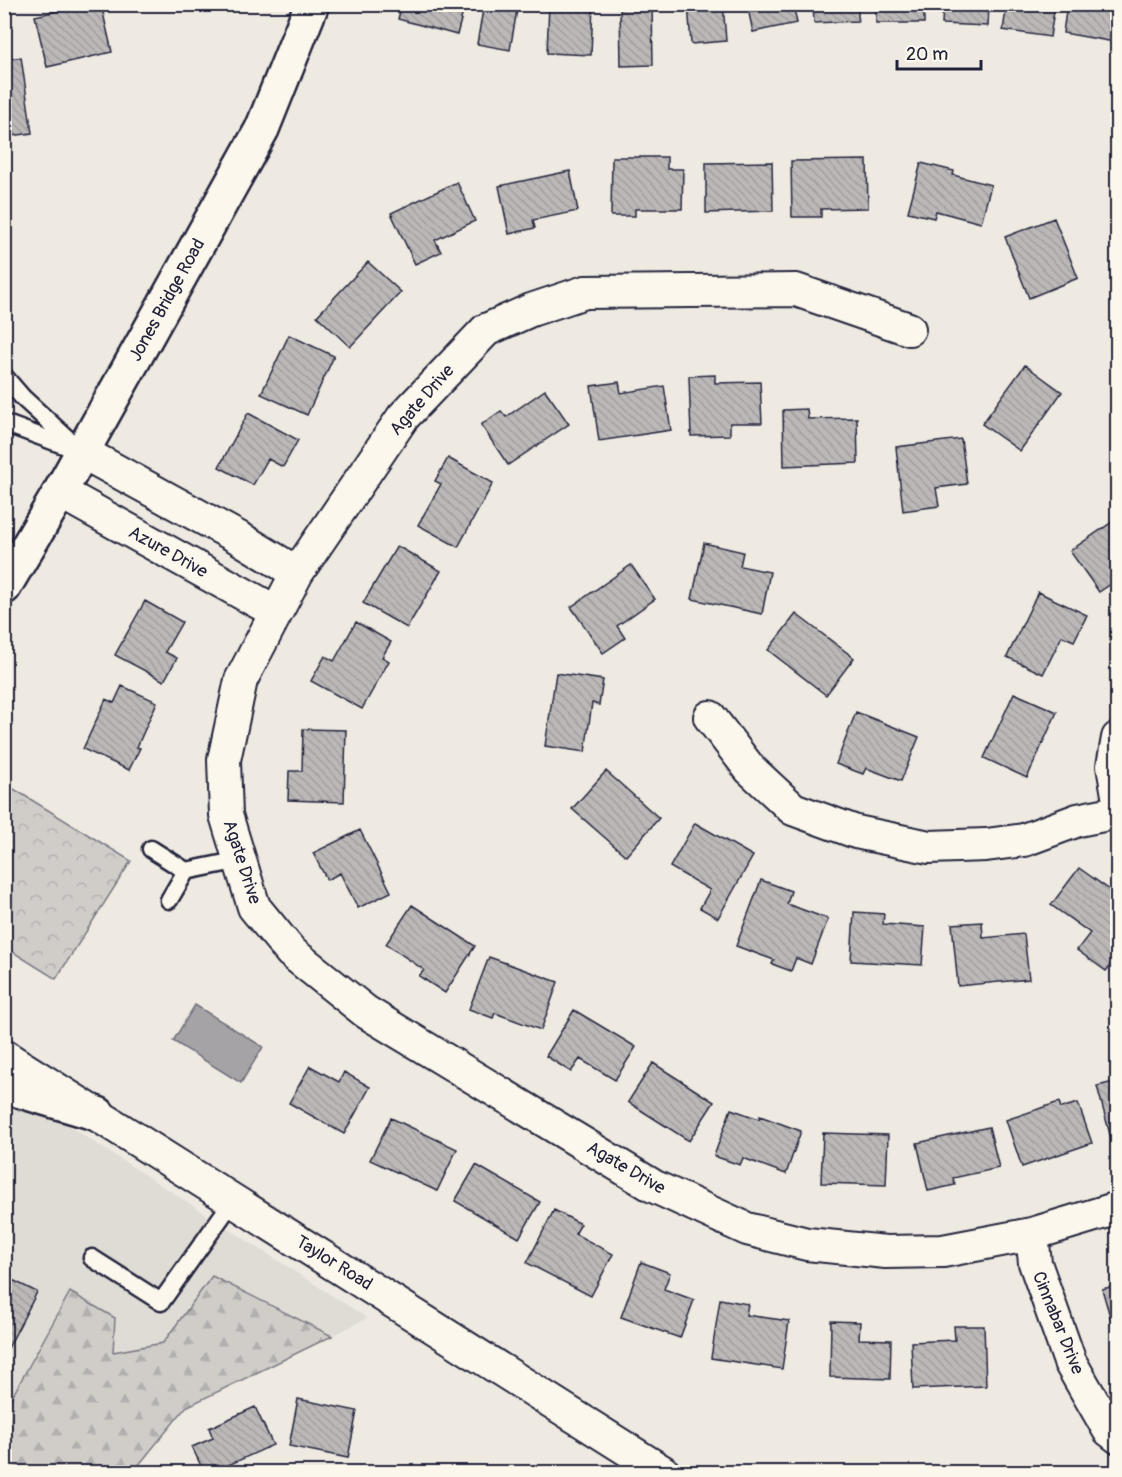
<svg xmlns="http://www.w3.org/2000/svg" width="1122" height="1477" font-family="Pangolin,sans-serif">
  <style>
    .built { fill: #dfdbd5 }
    .forest { fill: url(#forest-firs); stroke: #797882; stroke-width: 1.5 }
    .park { fill: url(#park-crowns); stroke: #797882; stroke-width: 1.5 }
    .water { fill: #a6a3a7; stroke: #716f7c; stroke-width: 1.5 }
    .building { fill: url(#building-back-hatch); stroke: #22223b; stroke-width: 1.5 }
    .lines { fill: none; stroke-linecap: round; stroke-linejoin: round }
    .lane-casing { stroke: #22223b; stroke-width: 21 }
    .street-casing { stroke: #22223b; stroke-width: 36 }
    .secondary-casing { stroke: #22223b; stroke-width: 38 }
    .lane { stroke: #fbf7ec; stroke-width: 16 }
    .street { stroke: #fbf7ec; stroke-width: 32 }
    .secondary { stroke: #fbf7ec; stroke-width: 33 }
    .labels { text-anchor: middle; dominant-baseline: central; stroke-width: 4.5; stroke-linejoin: round; paint-order: stroke }
    .street-label { font-size: 18px; fill: #22223b; stroke: #fbf7ec }
  </style>
  <defs>
    <pattern id="forest-firs" width="22" height="20" patternUnits="userSpaceOnUse" patternTransform="scale(1.5)"><rect width="22" height="20" fill="#d0cdc9"/><path d="M5 1l3.5 6h-7zM16 11l3.5 6h-7z" fill="#b2b0ae"/></pattern>
    <pattern id="park-crowns" width="20" height="18" patternUnits="userSpaceOnUse" patternTransform="scale(1.5)"><rect width="20" height="18" fill="#d0cdc9"/><path d="M2 6a3 3 0 1 1 6 0M12 15a3 3 0 1 1 6 0" fill="none" stroke="#b2b0ae"/></pattern>
    <pattern id="building-back-hatch" width="6" height="6" patternUnits="userSpaceOnUse" patternTransform="scale(1.5)"><rect width="6" height="6" fill="#bcb8b8"/><path d="M-1 5l2 2M0 0l6 6M5-1l2 2" fill="none" stroke="#a19e9f"/></pattern>
  </defs>
  <rect width="100%" height="100%" fill="#eeeae2"/>
  <filter id="ink" filterUnits="userSpaceOnUse"><feTurbulence type="fractalNoise" baseFrequency=".0167" numOctaves="2"/><feDisplacementMap in="SourceGraphic" scale="12" xChannelSelector="R" yChannelSelector="G"/><feConvolveMatrix kernelMatrix="1 2 1 2 8 2 1 2 1" color-interpolation-filters="sRGB"/></filter>
  <g filter="url(#ink)">
    <path class="built" d="M5,1085l362,233 -35,18 -120,-60 -49,67 -51,9 -104,51 -3,11z"/>
    <path class="forest" d="M212,1276l120,60 -146,71 -53,65h-128l-1,-58 4,-10 62,-112 45,26 -2,34 50,-9z"/>
    <path class="park" d="M4,783l127,78 -75,118 -51,-32z"/>
    <path class="water" d="M195,1005l68,42 -22,36 -68,-42z"/>
    <path class="building" d="M88,4h13l11,48 -65,15 -12,-51z
      M402,4h63l-8,31 -59,-16z
      M484,4h34l-8,46 -33,-6z
      M549,4h44l-2,51 -44,-2z
      M620,4h32l1,61 -32,1z
      M688,4h35l3,37 -35,3z
      M747,4h46l4,19 -44,9z
      M813,4h45v17l-44,2z
      M876,4h48v19h-48z
      M943,4h46l-1,22 -46,-2z
      M1007,4h48l-5,33 -47,-7z
      M1067,4h51l-3,38 -52,-9z
      M21,57l11,76 -28,4v-77z
      M612,157h55v12h16l-1,40h-47v7h-24z
      M867,160l1,48 -47,1v8h-29l-1,-56z
      M772,162l1,49 -67,2v-50z
      M921,163l33,8 -1,4 38,10 -10,38 -45,-12 -2,7 -26,-6z
      M570,171l8,40 -45,9 2,8 -26,6 -10,-48z
      M457,182l18,39 -40,19 6,12 -26,12 -24,-51z
      M1054,218l24,60 -49,20 -24,-61z
      M368,262l33,30 -51,55 -33,-31z
      M289,335l45,21 -27,59 -46,-21z
      M1025,365l37,27 -42,59 -38,-27z
      M715,375v8l45,-1 2,41h-32v12l-39,1 -2,-60z
      M619,382l2,11 43,-7 7,44 -72,11 -8,-55z
      M545,390l24,34 -61,41 -27,-40 20,-14 5,6z
      M807,409l1,10 49,-1 1,45 -74,3 -1,-56z
      M248,413l50,27 -15,27 -15,-8 -15,26 -34,-18z
      M961,439l6,45 -31,4 3,18 -36,5 -7,-64z
      M448,458l45,25 -35,64 -40,-22 23,-41 -6,-3z
      M1118,518v61l-19,13 -29,-41z
      M704,543l39,9 -3,14 30,6 -8,42 -70,-15z
      M397,546l44,25 -34,57 -44,-25z
      M631,565l24,34 -38,27 8,12 -22,15 -32,-46z
      M1038,592l49,23 -13,26 -12,-5 -19,38 -36,-17z
      M145,601l37,21 -17,30 12,6 -13,23 -49,-26z
      M796,614l58,44 -28,37 -58,-45z
      M356,622l35,20 -9,15 7,4 -27,48 -51,-28 14,-25 9,5z
      M556,673l47,7 -4,25 -7,-2 -7,49 -40,-6z
      M122,686l35,16 -20,45 3,1 -11,22 -46,-21 23,-50 8,4z
      M1014,693l43,19 -30,66 -43,-20z
      M856,712l63,25 -18,44 -35,-13 -3,6 -27,-10z
      M303,729l43,1 -2,72 -56,-2 1,-29h13z
      M606,771l53,47 -33,38 -54,-47z
      M695,823l58,33 -35,62 -18,-10 10,-18 -40,-23z
      M360,830l31,62 -33,16 -18,-35 -13,7 -14,-27z
      M1079,868l39,28v59l-12,16 -29,-21 13,-17 -39,-28z
      M761,880l30,11 -4,13 41,15 -17,45 -15,-6 -5,13 -19,-7 2,-4 -38,-14z
      M412,905l63,41 -30,47 -26,-17 5,-6 -38,-26z
      M854,912l30,2 -1,10 42,3 -3,38 -71,-4z
      M982,922l1,16 41,-4 5,45 -71,7 -6,-62z
      M489,957l69,25 -17,48 -46,-17 -2,5 -24,-9z
      M574,1010l62,37 -21,33 -35,-21 -9,13 -25,-16z
      M653,1063l61,39 -25,39 -61,-39z
      M310,1066l29,16 5,-10 26,15 -26,47 -55,-31z
      M1118,1081v60l-6,1 -15,-56z
      M1059,1102l2,6 17,-5 14,40 -70,24 -16,-47z
      M731,1109l28,10 1,-3 41,15 -15,43 -43,-16 -3,7 -26,-9z
      M391,1118l66,31 -20,42 -67,-31z
      M989,1127l10,41 -46,10 2,7 -27,6 -11,-48z
      M823,1133l65,2 -2,50 -65,-2z
      M476,1165l64,37 -21,36 -64,-37z
      M554,1210l27,14 -6,10 38,20 -22,42 -64,-33z
      M641,1262l29,11 -6,16 30,11 -14,38 -59,-21z
      M4,1276l33,16 -33,64z
      M1118,1285v52h-2l-14,-48z
      M720,1299l28,5 -2,11 43,6 -7,48 -71,-11z
      M831,1321l29,1 -1,17 32,1 -1,39 -60,-2z
      M954,1326h30l2,60 -73,3 -2,-47 44,-2z
      M298,1399l59,12 -9,47 -59,-12z
      M255,1407l18,38 -60,27h-9l-12,-25 21,-9 -4,-10z"/>
    <g class="lines">
      <defs>
        <path id="lane" d="M4,376l19,22 59,54 -78,-29
          M151,849l35,22 54,-11
          M169,900l17,-29
          M92,1258l69,44 73,-103"/>
        <path id="street" d="M909,329l-113,-39 -211,2 -54,18 -45,20 -83,87 -106,156 -56,107 -17,80 2,55 28,92 37,45 75,60 287,174 94,43 60,15 79,8 57,-1 89,-17 86,-26
          M82,452l159,87 56,34
          M60,492l216,120
          M710,717l40,52 43,40 63,23 73,15 57,-2 38,-5 54,-20 40,-8
          M1118,738l-5,28 5,29
          M4,1056l659,416
          M1032,1234l3,29 35,99 39,68 9,7"/>
        <path id="secondary" d="M4,587l56,-95 202,-363 50,-125
          M4,1086l94,28"/>
      </defs>
      <use href="#lane" class="lane-casing"/>
      <use href="#street" class="street-casing"/>
      <use href="#secondary" class="secondary-casing"/>
      <use href="#lane" class="lane"/>
      <use href="#street" class="street"/>
      <use href="#secondary" class="secondary"/>
    </g>
  </g>
  <g class="labels">
    <g class="street-label">
      <text transform="translate(167 300) rotate(-61)">Jones Bridge Road</text>
      <text transform="translate(422 400) rotate(-49)">Agate Drive</text>
      <text transform="translate(168 552) rotate(29)">Azure Drive</text>
      <text transform="translate(242 862) rotate(72)">Agate Drive</text>
      <text transform="translate(626 1168) rotate(30)">Agate Drive</text>
      <text transform="translate(334 1263) rotate(32)">Taylor Road</text>
      <text transform="translate(1058 1323) rotate(68)">Cinnabar Drive</text>
    </g>
  </g>
  <rect width="1122" height="1477" fill="none" stroke="#fbf7ec" stroke-width="24"/>
  <rect x="12" y="12" width="1098" height="1453" fill="none" stroke="#22223b" stroke-width="2" filter="url(#ink)"/>
  <path d="M897 60v9h84v-9" fill="none" stroke="#22223b" stroke-width="3"/>
  <text x="906" y="60" font-size="18" fill="#22223b" stroke="#fbf7ec" stroke-width="4.5" paint-order="stroke">20 m</text>
</svg>
